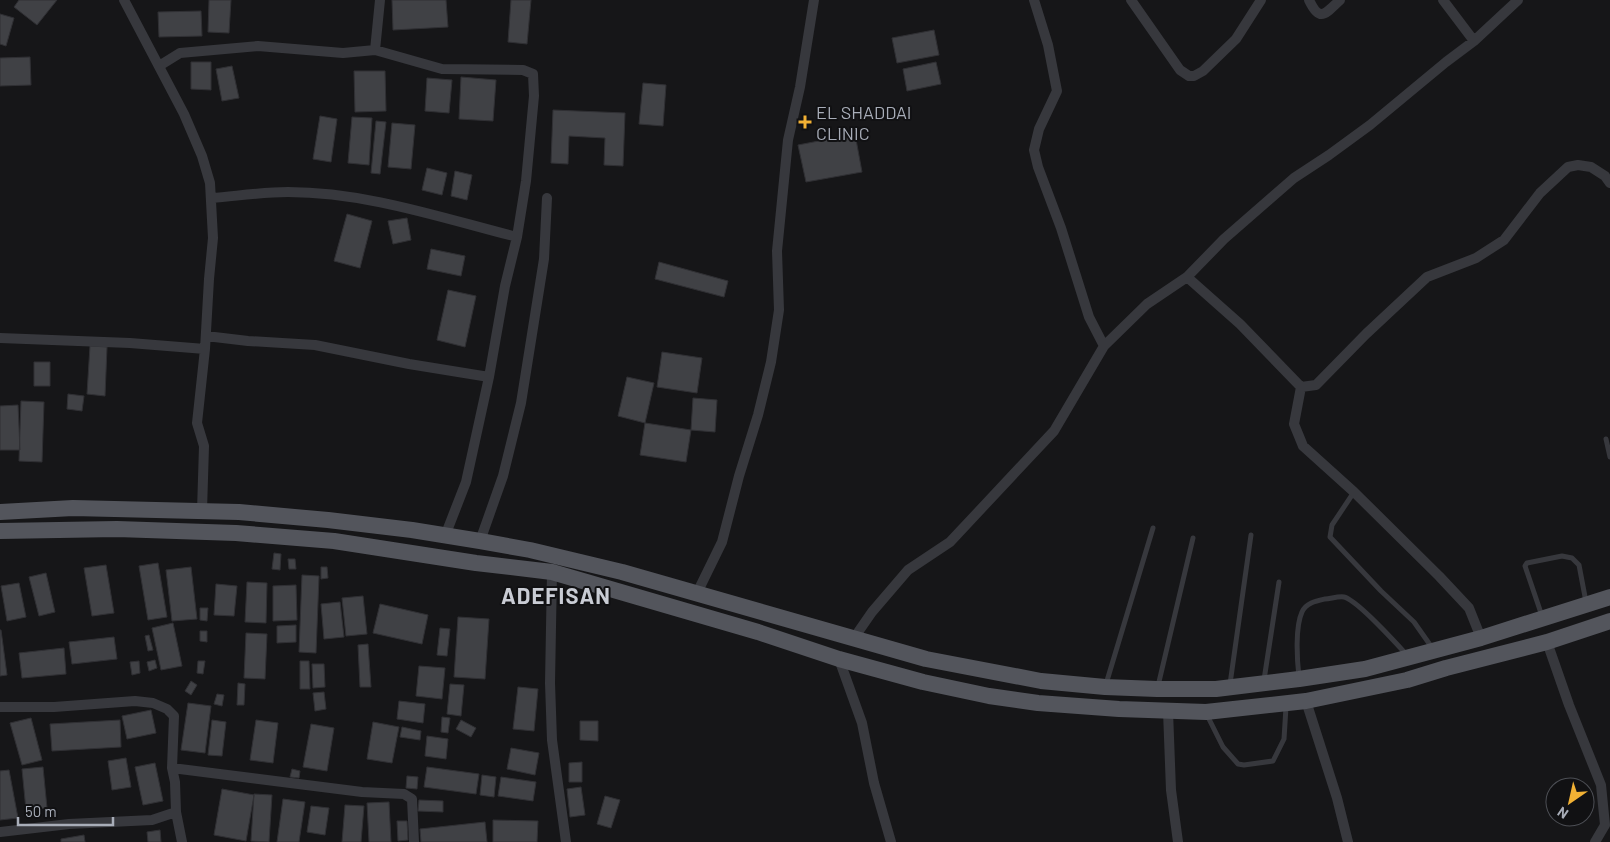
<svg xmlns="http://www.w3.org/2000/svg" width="1610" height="842" font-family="Barlow,sans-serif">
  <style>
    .building { fill: #404145; stroke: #303034 }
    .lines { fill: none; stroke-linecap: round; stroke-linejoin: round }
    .lane { stroke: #37383d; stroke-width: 5 }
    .street { stroke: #37383d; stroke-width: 10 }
    .primary { stroke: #53555c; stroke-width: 16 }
    .poi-dot { fill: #f2b134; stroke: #111113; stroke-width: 2 }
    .labels { text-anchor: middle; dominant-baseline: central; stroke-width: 4; stroke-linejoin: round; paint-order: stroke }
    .poi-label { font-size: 18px; fill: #a8adb8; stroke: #111113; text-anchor: start }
    .district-label { font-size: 22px; font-weight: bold; letter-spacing: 1px; fill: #c9ccd4; stroke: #111113 }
  </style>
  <rect width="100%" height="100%" fill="#161618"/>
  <path class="building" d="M19,0h38l-20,25 -23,-18z
    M209,0h22l-2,33 -21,-1z
    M392,0h54l2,27 -55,3z
    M511,0h20l-4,44 -19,-2z
    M201,11l1,25 -43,1 -1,-25z
    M0,14l14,4 -8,28 -6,-2z
    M934,30l5,25 -42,8 -5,-25z
    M30,57l1,28 -31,1v-28z
    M191,62h20v28l-20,-1z
    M936,62l5,22 -34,7 -4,-22z
    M232,66l7,32 -17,3 -6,-32z
    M354,71h31l1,40 -31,1z
    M461,77l35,3 -3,41 -34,-2z
    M427,78l25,2 -3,33 -24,-2z
    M643,83l23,2 -3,41 -24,-2z
    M553,110l72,3 -2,53 -19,-1 1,-27 -36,-2 -1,28 -17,-1z
    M320,116l17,3 -6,43 -18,-3z
    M352,117l20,1 -3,47 -21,-2z
    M376,121l10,1 -6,52 -9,-1z
    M392,123l23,2 -4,44 -23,-2z
    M855,134l7,38 -56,10 -8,-37z
    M427,168l20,5 -5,22 -20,-5z
    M455,171l17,4 -5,25 -16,-4z
    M347,214l25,7 -12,47 -26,-7z
    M407,218l4,22 -18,4 -5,-23z
    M431,249l34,7 -4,20 -34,-7z
    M659,262l69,19 -4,16 -69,-18z
    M448,290l28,6 -11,51 -28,-7z
    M90,346l17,1 -2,49 -18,-2z
    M662,352l40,6 -5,35 -40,-6z
    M34,362h16v24h-16z
    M627,377l27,6 -9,40 -27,-7z
    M68,394l16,2 -2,15 -15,-2z
    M693,398l24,2 -2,32 -24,-2z
    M21,401l23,1 -2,60 -23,-1z
    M18,405l2,45h-20v-44z
    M645,423l46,7 -5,32 -46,-7z
    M274,553l7,1 -1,16 -8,-1z
    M288,559h7l1,10h-7z
    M158,563l9,54 -19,3 -9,-54z
    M106,565l8,48 -22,3 -8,-48z
    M191,567l6,52 -25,2 -6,-51z
    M321,567h6l1,11 -7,1z
    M46,573l9,39 -16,4 -10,-39z
    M302,575l17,1 -3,77 -17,-1z
    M247,582l20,1 -1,40 -21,-1z
    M19,583l7,34 -19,4 -6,-35z
    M216,584l21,2 -3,30 -20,-1z
    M296,585l1,35 -24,1v-35z
    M363,596l4,38 -21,2 -4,-38z
    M340,602l4,35 -20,2 -3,-35z
    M380,604l48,11 -6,29 -49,-11z
    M200,608h8l-1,13 -7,-1z
    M458,617l31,2 -4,60 -31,-2z
    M173,623l9,43 -21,4 -9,-42z
    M296,625v17l-19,1v-17z
    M440,628l10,1 -3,27 -10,-1z
    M0,630h1l6,45 -7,1z
    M200,631h7v11l-7,-1z
    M246,633l21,1 -2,45 -21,-1z
    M149,635l4,15 -5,1 -3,-15z
    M114,637l3,22 -45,5 -3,-22z
    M368,644l3,43h-11l-2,-42z
    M64,648l2,26 -44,4 -3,-25z
    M155,660l2,8 -8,3 -2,-9z
    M139,661l1,12 -8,2 -2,-13z
    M198,661h7l-2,13 -6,-1z
    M300,661h9l1,28h-10z
    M312,664h12l1,23 -12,1z
    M419,666l26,2 -3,31 -26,-3z
    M191,681l6,4 -6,10 -6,-4z
    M238,683l7,1 -1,21h-7z
    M450,684l14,1 -3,31 -14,-2z
    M518,687l20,2 -4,42 -21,-2z
    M324,692l2,17 -11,2 -2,-18z
    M217,694l7,1 -2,11 -8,-2z
    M399,701l26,3 -2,19 -26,-4z
    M188,703l23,3 -6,47 -24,-3z
    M151,710l5,23 -29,6 -5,-23z
    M442,717l8,1 -2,15 -7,-1z
    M31,718l11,42 -20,5 -12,-42z
    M120,720l1,27 -69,4 -2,-27z
    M212,720l14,2 -4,34 -14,-1z
    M256,720l22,3 -5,40 -23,-3z
    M461,720l15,8 -5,9 -15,-8z
    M580,721h18v20l-18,-1z
    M373,722l26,5 -7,36 -25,-4z
    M311,724l23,4 -7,43 -24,-4z
    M402,727l19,4 -1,9 -20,-3z
    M427,736l21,3 -2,20 -21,-3z
    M511,748l28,5 -4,22 -28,-6z
    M126,758l5,29 -19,3 -4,-29z
    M582,762v20h-13v-19z
    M155,763l8,38 -20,4 -8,-38z
    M43,767l4,41 -21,2 -4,-41z
    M427,767l52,7 -3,20 -52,-7z
    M292,769l8,2 -1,7 -9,-1z
    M9,770l9,48 -18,2v-49z
    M482,775l14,2 -2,20 -14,-2z
    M407,776l11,1 -1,12 -11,-1z
    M501,777l35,5 -3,19 -35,-5z
    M581,787l4,28 -15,2 -3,-28z
    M222,789l32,6 -8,46 -32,-6z
    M254,794l18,1 -3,47 -18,-1z
    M605,796l15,4 -9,28 -14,-4z
    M283,799l22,3 -6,40h-22z
    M419,800l24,1v11l-25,-1z
    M389,802l2,40h-22l-2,-39z
    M345,805l19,1 -3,36h-19z
    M311,806l18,2 -4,27 -18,-3z
    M493,820l45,1 -1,21h-44z
    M397,821h10l1,19 -10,1z
    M485,822l2,20h-66l-1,-13z
    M160,830l1,12h-13l-1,-10z
    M84,835l1,7h-24v-3z"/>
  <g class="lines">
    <path class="lane" d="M1606,439l4,18
      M1354,492l-22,33 -2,12 51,54 33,31 19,27
      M1542,616l-17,-50 2,-3 35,-7 10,2 7,7 7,37
      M1299,677c-2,-17 -4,-50 3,-65 4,-9 14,-11 23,-13 5,0 13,-3 19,-2 13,3 51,45 62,57
      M1264,680l15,-98
      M1106,684l47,-156
      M1230,684l21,-149
      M1158,686l35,-148
      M1207,715l16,32 15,17 6,1 29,-4 11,-22 2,-32"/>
    <path class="street" d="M124,0l60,114 18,42 8,27 3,55 -4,41 -4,70 -8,74 7,23 -2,65
      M1034,0l14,45 9,46 -18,38 -5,21 4,17 23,61 28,89 15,29
      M1131,0l49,70 9,6h5l9,-5 33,-32 25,-39
      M1309,0c11,23 16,14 31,0
      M1443,0l31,41
      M375,50l5,-50
      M159,66l21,-13 78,-7 85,7 32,-3 67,19 81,1 10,4 1,22 -8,85 -9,56 -12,49 -16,91 -23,105 -21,54
      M212,198c25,-2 51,-6 76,-6 78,0 154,26 229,45
      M1187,277l53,47 61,63
      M206,336l42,5 67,4 94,19 80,13
      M0,338l130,5 75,6
      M1301,387l15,-2 50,-51 61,-57 49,-19 28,-18 36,-47 28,-26 10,-2 13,2 14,9 5,7
      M1301,387l-7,37 9,22 51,46 85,84 30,32 12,30
      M480,541l23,-65 18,-73 23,-144 3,-61
      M552,572l-2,111 2,57 14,102
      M697,593l25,-51 17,-66 19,-61 13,-53 8,-52 -2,-59 11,-111 12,-53 14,-87
      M854,638l18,-26 36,-42 42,-28 104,-111 50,-85 43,-42 40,-27 37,-38 70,-61 35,-23 41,-30 76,-63 28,-21 44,-41
      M1547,642l22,63 32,80 4,40 -10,17
      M839,659l23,64 12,60 17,59
      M1306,701l31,97 11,44
      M0,707h54l81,-6 18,2 14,6 7,7 -2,52 3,14 1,30 6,30
      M1168,711l3,79 7,52
      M172,768l190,24 42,2 8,5 2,43
      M0,832l69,-8 83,-4 24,-8"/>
    <path class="primary" d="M0,512l73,-4 166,4 89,8 84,10 68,11 50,9 92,22 304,87 115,22 64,6 52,2h59l83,-10 66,-10 116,-31 129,-41
      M0,531l117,-2 119,4 98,8 142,22 76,9 206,60 81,27 84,23 66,14 49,7 81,6 87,3 100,-11 101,-21 39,-12 101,-26 63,-21"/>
  </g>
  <path class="poi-dot" d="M802.5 114.5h5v5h5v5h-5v5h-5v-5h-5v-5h5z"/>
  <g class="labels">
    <g class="poi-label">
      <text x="816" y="112">EL SHADDAI<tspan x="816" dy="21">CLINIC</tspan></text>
    </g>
    <g class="district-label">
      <text x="556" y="595">ADEFISAN</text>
    </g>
  </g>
  <g transform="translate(1570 802) rotate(214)"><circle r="24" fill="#111113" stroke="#4d4f55"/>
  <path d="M0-4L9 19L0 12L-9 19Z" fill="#f2b134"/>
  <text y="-8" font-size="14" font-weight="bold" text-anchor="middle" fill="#a8adb8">N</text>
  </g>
  <path d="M18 817v8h95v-8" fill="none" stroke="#a8adb8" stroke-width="2.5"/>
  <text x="25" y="817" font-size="15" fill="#a8adb8" stroke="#111113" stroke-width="4" paint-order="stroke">50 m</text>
</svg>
